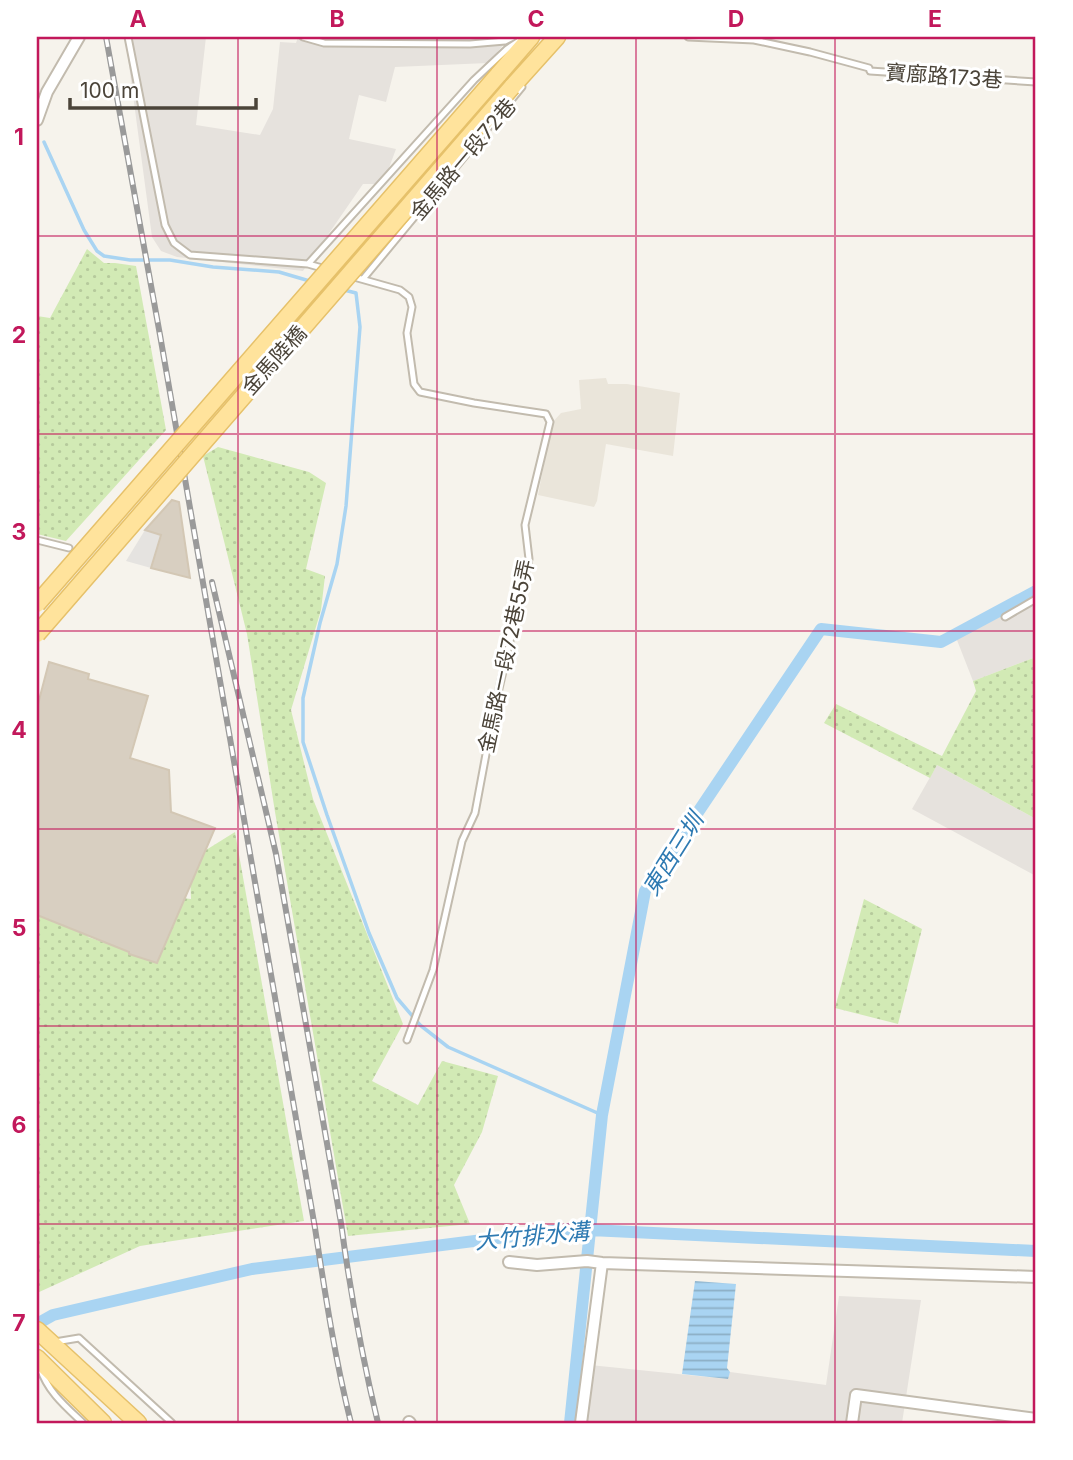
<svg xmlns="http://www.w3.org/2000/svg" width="1073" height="1460" font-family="Inter,'Noto Sans TC',sans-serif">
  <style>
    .residential { fill: #eae5da }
    .industrial { fill: #e6e2dd }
    .grass { fill: url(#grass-dots) }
    .parking { fill: #e5e3e0 }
    .water { fill: url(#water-rules) }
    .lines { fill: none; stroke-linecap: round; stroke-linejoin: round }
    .stream { stroke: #a9d4f2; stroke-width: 3.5 }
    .canal { stroke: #a9d4f2; stroke-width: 12 }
    .building { fill: #d8cfc1; stroke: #d3c7b4; stroke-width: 2 }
    .service-casing { stroke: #c2bbae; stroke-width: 9 }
    .minor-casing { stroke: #c2bbae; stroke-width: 14 }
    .primary-casing { stroke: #e6c16a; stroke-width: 19 }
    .service { stroke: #fff; stroke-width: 5 }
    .minor { stroke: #fff; stroke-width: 10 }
    .primary { stroke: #ffe39c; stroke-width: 16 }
    .rail-casing { stroke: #9a9a9a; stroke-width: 6 }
    .rail { stroke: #fff; stroke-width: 3.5; stroke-dasharray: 10; stroke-linecap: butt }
    .primary-bridge-casing { stroke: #e6c16a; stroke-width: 19; stroke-linecap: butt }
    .primary-bridge { stroke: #ffe39c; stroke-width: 16 }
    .grid { fill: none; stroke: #c2185b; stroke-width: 2; stroke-opacity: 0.55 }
    .labels { text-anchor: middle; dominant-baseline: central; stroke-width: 6; stroke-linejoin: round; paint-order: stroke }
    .street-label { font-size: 21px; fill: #4b4439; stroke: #fff }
    .water-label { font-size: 23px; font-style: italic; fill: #2e7ab2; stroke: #fff }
    .neatline { fill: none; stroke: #c2185b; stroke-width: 2.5 }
    .grid-label { font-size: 23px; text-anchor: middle; font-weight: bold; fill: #c2185b }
  </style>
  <defs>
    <pattern id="grass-dots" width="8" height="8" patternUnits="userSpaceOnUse" patternTransform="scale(1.75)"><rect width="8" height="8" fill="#d2eab5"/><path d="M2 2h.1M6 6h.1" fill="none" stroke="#b6ca9c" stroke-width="1.8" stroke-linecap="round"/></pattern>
    <pattern id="water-rules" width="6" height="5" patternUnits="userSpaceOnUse" patternTransform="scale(1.75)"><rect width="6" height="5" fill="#a9d4f2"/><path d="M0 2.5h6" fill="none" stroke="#8caec5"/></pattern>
  </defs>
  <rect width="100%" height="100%" fill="#f6f3ec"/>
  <path class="residential" d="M606,378l2,6h19l53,9 -7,63 -67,-12 -9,57 -3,6 -56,-12 14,-72 9,-10 20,-4 -2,-29z"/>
  <path class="industrial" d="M136,37h70l-10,88 64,10 13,-26 7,-67 16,1 2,-6h212l-22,26 -93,4 -9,35 -27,-7 -10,44 47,10 -13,35h-20l-60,87 -126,-14 -16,-6 -9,-14 -26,-194z
    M1036,596v61l-63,24 -18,-46z
    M937,765l99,54v57l-124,-67z
    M839,1296l82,4 -19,123h-320l8,-58 137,14 3,-7 96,13z"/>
  <path class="grass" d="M87,249l17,14h11l21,3 30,164 -100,111 -29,-7v-218l13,2z
    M218,447l91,25 17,11 -20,86 19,7 -4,34 -30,100 22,89 90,225 -31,57 46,24 24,-44 56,15 -16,56 -28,53 16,39 -122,12 -73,-424 -28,-178 -44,-178z
    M1036,657v162l-99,-54 -7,13 -106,-55 12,-19 106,52 34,-65 -3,-10z
    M235,832l69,389 -164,25 -103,47v-388l46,17 5,15 53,18 42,-57 8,1 -1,-22 8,-22z
    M864,899l58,30 -24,95 -63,-16z"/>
  <path class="parking" d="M145,530l16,5 -10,33 -25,-7z"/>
  <path class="water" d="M695,1281l41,3 -9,84 3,4 -2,7 -46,-5z"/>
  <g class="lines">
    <path class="stream" d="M44,142l40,88 13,21 7,5 26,4h40l43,7 66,5 34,10
      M344,290l12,3 4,34 -14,179 -9,58 -17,59 -17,75v44l24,73 42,118 28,65 23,27 28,22 154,68"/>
    <path class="canal" d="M37,1324l16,-9 199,-46 317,-40 467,22
      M570,1423l32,-308 43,-224 176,-262 120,13 95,-51"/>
  </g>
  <path class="building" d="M172,500l7,2 11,76 -39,-10 10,-33 -16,-5z
    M49,662l40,12 -1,5 60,17 -18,62 39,12 2,42 44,16 -58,135 -28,-9v-2l-92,-37v-207z"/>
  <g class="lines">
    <defs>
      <path id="service" d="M128,37l37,188 9,18 16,12 118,9 92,26 9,7 3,10 -5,26 7,51 6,8 54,11 72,11 4,8 -25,103 4,34 -34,147 -20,107 -13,28 -29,129 -26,70
        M303,37l21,6 146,1 35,-3 8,-4
        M688,37l66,3 56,12 59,16 1,3 166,11
        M308,264l166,-184 33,-31 12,-8
        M363,279l159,-192
        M37,540l32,8
        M1005,617l31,-18
        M55,1342l24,-4 93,85
        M40,1368c8,24 25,38 43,55"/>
      <path id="minor" d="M37,120l10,-28 32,-55
        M509,1262l28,3 50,-4 15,2 434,14
        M409,1422l1,1
        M581,1423l21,-160
        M852,1423l4,-28 180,24"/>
      <path id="primary" d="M498,75l33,-38
        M512,87l45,-50
        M37,1330l101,93
        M37,1358l66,65"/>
    </defs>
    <use href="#service" class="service-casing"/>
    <use href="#minor" class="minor-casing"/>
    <use href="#primary" class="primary-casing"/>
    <use href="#service" class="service"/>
    <use href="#minor" class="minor"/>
    <use href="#primary" class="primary"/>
    <defs>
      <path id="rail" d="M106,37l54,298 155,893c10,65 20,131 36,195
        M212,582l64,272 65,369c9,67 21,134 37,200"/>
    </defs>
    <use href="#rail" class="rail-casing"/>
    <use href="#rail" class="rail"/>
    <defs>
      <path id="primary-bridge" d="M37,604l461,-529
        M37,634l475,-547"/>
    </defs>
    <use href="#primary-bridge" class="primary-bridge-casing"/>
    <use href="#primary-bridge" class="primary-bridge"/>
  </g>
  <path class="grid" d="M238,37v1386M437,37v1386M636,37v1386M835,37v1386M37,236h999M37,434h999M37,631h999M37,829h999M37,1026h999M37,1224h999"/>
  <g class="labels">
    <g class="street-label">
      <text transform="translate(944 76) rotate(4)">寶廍路173巷</text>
      <text transform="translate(463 159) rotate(-50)">金馬路一段72巷</text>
      <text transform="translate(274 360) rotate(-48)">金馬陸橋</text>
      <text transform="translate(506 656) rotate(-78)">金馬路一段72巷55弄</text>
    </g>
    <g class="water-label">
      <text transform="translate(673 854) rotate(-58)">東西三圳</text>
      <text transform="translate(532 1236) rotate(-5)">大竹排水溝</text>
    </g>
  </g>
  <rect width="1073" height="1460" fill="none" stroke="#ffffff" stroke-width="77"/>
  <path d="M70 98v10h186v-10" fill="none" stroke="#4b4439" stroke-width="3.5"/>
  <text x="80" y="98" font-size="21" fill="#4b4439" stroke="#ffffff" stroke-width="5" paint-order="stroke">100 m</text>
  <rect x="38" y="38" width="996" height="1384" class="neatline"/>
  <g class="grid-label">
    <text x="138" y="27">A</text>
    <text x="337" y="27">B</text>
    <text x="536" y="27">C</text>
    <text x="736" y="27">D</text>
    <text x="935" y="27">E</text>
    <text x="19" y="145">1</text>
    <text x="19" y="343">2</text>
    <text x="19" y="540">3</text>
    <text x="19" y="738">4</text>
    <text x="19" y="936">5</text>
    <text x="19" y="1133">6</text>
    <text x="19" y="1331">7</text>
  </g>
</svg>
